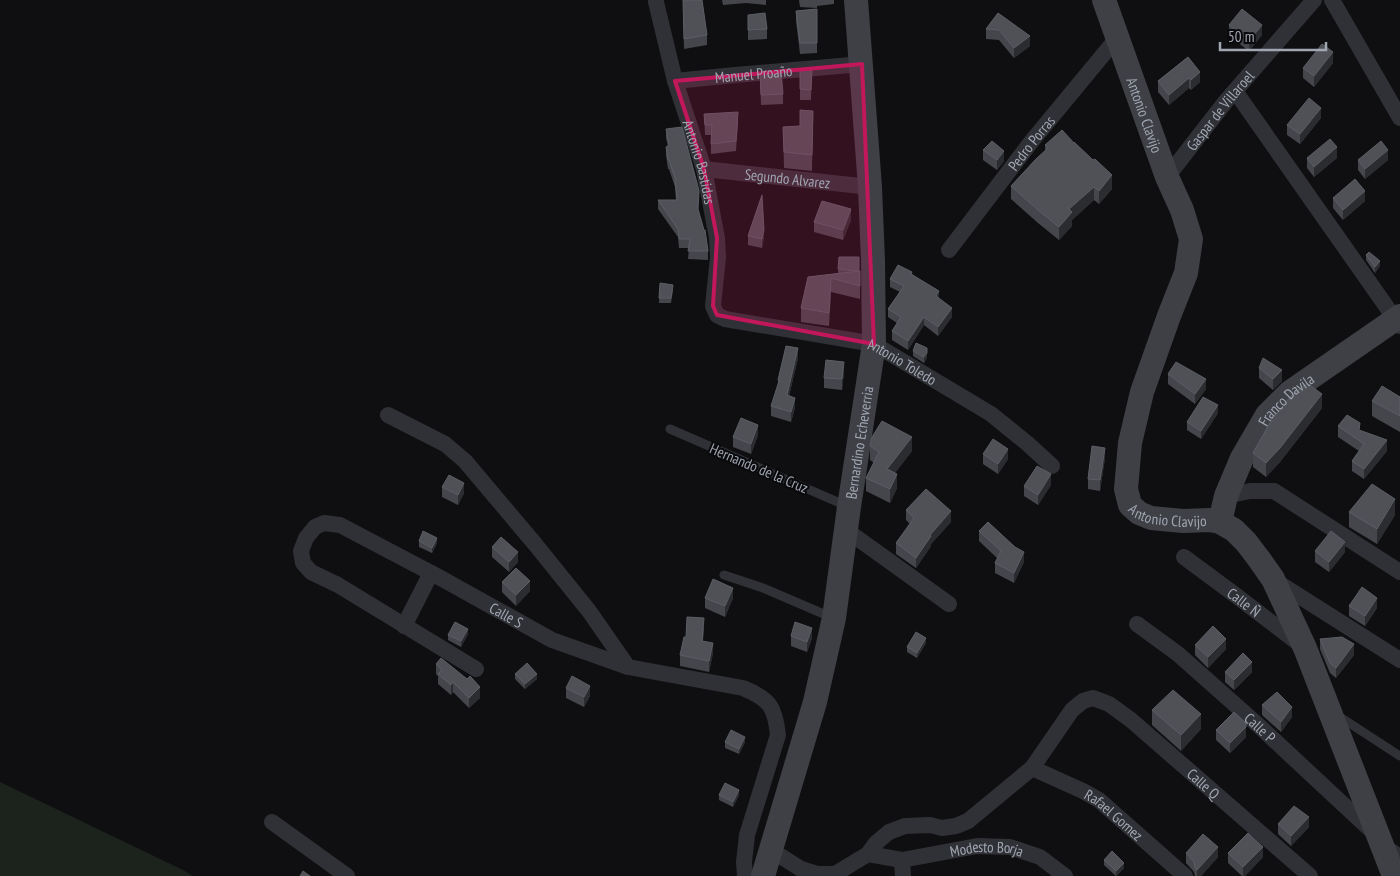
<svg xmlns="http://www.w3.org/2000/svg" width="1400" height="876" font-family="'PT Sans Narrow',sans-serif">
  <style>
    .green { fill: #1c231d }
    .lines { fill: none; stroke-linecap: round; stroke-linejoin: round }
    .lane { stroke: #303136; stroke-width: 9 }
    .street { stroke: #303136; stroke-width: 16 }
    .secondary { stroke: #3e4046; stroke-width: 24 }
    .wall { fill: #45464c }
    .shaded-wall { fill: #2b2c30 }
    .building { fill: #4f5157; stroke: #5b5e65 }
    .marked { fill: #c2185b; fill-opacity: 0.2; stroke: #c2185b; stroke-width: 4; stroke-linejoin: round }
    .labels { text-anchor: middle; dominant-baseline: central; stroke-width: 4; stroke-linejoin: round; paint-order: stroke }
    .street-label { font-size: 15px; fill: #a0a6b2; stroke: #0a0a0c }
  </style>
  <rect width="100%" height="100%" fill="#0f0f11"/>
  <path class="green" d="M0,782l185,89 8,5h-193z"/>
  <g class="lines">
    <path class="lane" d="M670,429l179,78
      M724,575l39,13 70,30
      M1337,715l63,41
      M1387,844l13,9"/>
    <g class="street">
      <path d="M1332,0l68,118"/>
      <path id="s1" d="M656,2l19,79 29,88 13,69 1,19 -5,49 4,9 8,4 149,25 117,70 37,30 24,22"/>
      <path id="s2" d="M675,81l60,-6 127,-11"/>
      <path d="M1235,91l165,235"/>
      <path id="s3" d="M704,169l166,18"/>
      <path id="s4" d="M1167,177l59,-76 88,-101"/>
      <path id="s5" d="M949,250l82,-108 86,-104"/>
      <path d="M388,415l57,29 20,17 70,83 54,67 39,56"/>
      <path d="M1226,496l24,-5h24l126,81"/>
      <path d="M846,530l103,74"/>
      <path id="s6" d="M1184,557l54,40 64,49"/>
      <path d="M1274,580l126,80"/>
      <path id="s7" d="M1137,624l41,30 80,71 117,109"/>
      <path d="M404,626l27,-53"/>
      <path id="s8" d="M476,669l-138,-84 -27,-13 -8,-9 -2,-12 5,-13 9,-11 9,-4 16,2 97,51 115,64 76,27 115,21c27,11 32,19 35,47l-31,100 -3,27 1,14"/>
      <path id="s9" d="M1032,768l51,23 16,9 86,76"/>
      <path d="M272,822l75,54"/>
      <path id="s10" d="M771,850l30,19 16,5h18l33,-20 8,-11 13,-11 16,-6 25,-1 12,3 14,-2 12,-5 64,-53 40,-58 11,-9 10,-3 16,6 22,16 179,156"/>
      <path d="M868,854l34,6 1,16"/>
      <path id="s11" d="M902,860l75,-14 33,1 30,10 25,19"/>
    </g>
    <g class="secondary">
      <path id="s12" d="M1104,0l63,177 15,33 9,29 -5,34 -17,43 -27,76 -12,51 -4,46 4,16 9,8 12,5 32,3 27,-1 10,2 14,8 12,12 13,17 14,20 32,69 89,228"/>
      <path id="s13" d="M1220,522l6,-26 16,-38 25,-43 23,-23 110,-76"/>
      <path id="s14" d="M763,876l52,-174 19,-84 15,-111 25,-163 -1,-84 -3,-73 -14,-187"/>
    </g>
  </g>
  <path class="wall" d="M683,0l24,35v10l-23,4z
    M722,0h44v5l-20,-2 -23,2z
    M799,0h35v4l-17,2v2l-17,-1z
    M817,9v44l-17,1 -4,-33v-10z
    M998,13l32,33 -16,12 -15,-18 -13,-1v-10z
    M748,15l19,14v10l-19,1z
    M1229,25l33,10 -13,16 -20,-15z
    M1188,57l12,25 -9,8 -2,-2 -20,17 -11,-13v-11z
    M1333,63l-19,24 -11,-9v-10z
    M812,68l-1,32h-11v-31z
    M760,73l23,21v10l-22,1z
    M813,111l-1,60 -28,-3 -1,-41 17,-1z
    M704,114l34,8 -2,29 -25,3v-19h-6z
    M1321,118l-21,26 -13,-9v-10z
    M666,129l32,81 10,41v9l-20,-1 1,-11h-10l-1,-11 -20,-28v-9h18l-1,-13 -6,-18h-1l-2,-14v-8l2,-1 -2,-8z
    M1045,145l67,44 -13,15 -5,-4 -22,20v6l-13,14 -21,-17 -27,-24v-13l34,-35z
    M983,150l21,11 -7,9 -14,-10z
    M1307,158h30l-23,19 -7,-9z
    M1358,160h30l-23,19 -7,-9z
    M1333,198l32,3 -22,19 -10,-12z
    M851,220l-8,20 -29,-8v-10z
    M748,236l16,2 -2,10 -14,-3z
    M1366,255l14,11 -5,7 -9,-13z
    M838,269l22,2v28l-29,-7 -2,34 -28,-4v-14l7,-31 30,-4z
    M912,274l27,25 13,18 -14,19 -14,-11 -16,25 -16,-10v-9l5,-8 -9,-6v-8l12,-17 -10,-5v-8z
    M660,283l13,7 -2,13h-12z
    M913,351l14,7 -3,5 -11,-7z
    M798,358l-9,38 6,12 -4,14 -20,-6v-10l7,-20v-6z
    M1259,368l23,13 -9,9 -14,-12z
    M844,372l-2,18 -18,-2v-10z
    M1168,374l38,15 -11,15 -27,-20z
    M1400,397v35l-28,-16v-15z
    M1322,408l-42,54 -14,15 -13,-10v-14z
    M1218,413l-17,26 -14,-9v-8z
    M1338,426l22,4 27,21 -23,28 -12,-8v-10l7,-10 -21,-14z
    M758,435l-7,19 -18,-7v-10z
    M870,446l42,5 -17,22 2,15 -7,15 -24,-12v-13l8,-15 -4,-3z
    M983,454l25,5 -10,15 -15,-10z
    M1105,458l-5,33 -12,-2v-10z
    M1051,485l-13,20 -14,-9v-10z
    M442,487l22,6 -6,12 -16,-8z
    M906,510l45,12 -20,22v2l-15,22 -20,-14v-11l14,-19 -4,-4z
    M1349,512l46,3 -18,29 -28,-17z
    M979,531l45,31 -10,21 -19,-10v-10l2,-5 -18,-17z
    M419,541l18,2 -5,10 -13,-6z
    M492,547l26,15 -9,10 -17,-15z
    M1315,551l30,1 -16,20 -14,-10z
    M502,582l28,9 -14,15 -14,-14z
    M705,598h28l-8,19 -20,-9z
    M1349,606l28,2 -12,18 -16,-10z
    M704,628l-1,13 10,12 -4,19 -29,-6v-11l6,-18z
    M468,634l-7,13 -13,-7v-5z
    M791,636l21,2 -5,14 -16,-6z
    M1320,639l34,16 -18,23 -6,-5 -10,-24z
    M926,643l-9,15 -10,-6v-5z
    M1195,645l31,4 -18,19 -13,-13z
    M436,664l44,34 -11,10 -16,-16 -2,3 -13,-11v-8l-2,-2z
    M1225,672h27l-18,18 -9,-8z
    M515,674l22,5 -12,10 -10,-10z
    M566,688l24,8 -6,11 -18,-9z
    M1262,705l30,12 -11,15 -19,-17z
    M1152,710l49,19 -20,22 -29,-26z
    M1216,730l30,7 -16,16 -14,-13z
    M725,742h20l-6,12 -14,-6z
    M719,795h20l-6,12 -14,-7z
    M1278,824l31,3 -18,19 -13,-12z
    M1186,853l32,4 -17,19h-6l-1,-4 -8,-9z
    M1228,853l35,4 -18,19h-3l-14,-13z
    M1104,860l20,8 -8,8 -12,-11z"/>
  <path class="shaded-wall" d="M1262,25v10l-13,16v-10z
    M1030,36v10l-16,12v-10z
    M1333,52v11l-19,24v-11z
    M1200,72v10l-9,8v-10z
    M1189,78v10l-20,17v-10z
    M1321,108v10l-21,26v-10z
    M1337,147v11l-23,19v-10z
    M1388,150v10l-23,19v-10z
    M1004,151v10l-7,9v-10z
    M1112,175v14l-13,15v-13z
    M1094,187v13l-22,20v6l-13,14v-13l10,-18z
    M1365,191v10l-22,19v-10z
    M851,209v11l-8,20v-10z
    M764,230v8l-2,10v-9z
    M1380,261v5l-5,7v-6z
    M831,278v14l-2,34v-13z
    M939,291v9l-3,-4z
    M952,308v9l-14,19v-9z
    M924,317v8l-16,25v-9z
    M798,348v10l-11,47v-10z
    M927,353v5l-3,5v-6z
    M844,362v10l-2,18v-11z
    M1282,370v11l-9,9v-11z
    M1206,379v10l-11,15v-10z
    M1322,394v14l-42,54 -14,15v-14z
    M795,398v10l-4,14v-10z
    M1218,405v8l-17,26v-8z
    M758,425v10l-7,19v-10z
    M912,437v14l-25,32v-14z
    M1387,440v11l-23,28v-10z
    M1105,448v10l-5,33v-11z
    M1008,449v10l-10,15v-10z
    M897,474v14l-7,15v-14z
    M1051,474v11l-13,20v-10z
    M464,483v10l-6,12v-10z
    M1395,499v16l-18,29v-15z
    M951,511v11l-20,22v2l-15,22v-10l14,-23z
    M437,538v5l-5,10v-5z
    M1345,542v10l-16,20v-10z
    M518,552v10l-9,10v-10z
    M1024,552v10l-10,21v-10z
    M530,581v10l-14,15v-11z
    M733,588v10l-8,19v-11z
    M1377,598v10l-12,18v-10z
    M812,628v10l-5,14v-10z
    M468,629v5l-7,13v-6z
    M926,638v5l-9,15v-5z
    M1226,639v10l-18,19v-11z
    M713,643v10l-4,19v-11z
    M1354,644v11l-18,23v-10z
    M1252,662v10l-18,18v-10z
    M537,674v5l-12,10v-5z
    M453,682v10l-2,3v-10z
    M590,686v10l-6,11v-10z
    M480,687v11l-11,10v-10z
    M1292,707v10l-11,15v-10z
    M1201,714v15l-20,22v-16z
    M1246,727v10l-16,16v-10z
    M745,737v5l-6,12v-5z
    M739,790v5l-6,12v-5z
    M1309,817v10l-18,19v-10z
    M1218,847v10l-17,19h-4v-6z
    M1263,847v10l-18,19h-2v-9z
    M1124,863v5l-8,8v-5z"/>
  <path class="building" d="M683,0h19l5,35 -23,4z
    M817,9v34h-17l-4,-32z
    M1242,9l20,16 -13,16 -20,-16z
    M765,13l2,16 -19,1v-15z
    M998,13l32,23 -16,12 -15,-18 -13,-1z
    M1322,44l11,8 -19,24 -11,-8z
    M1188,57l12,15 -9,8 -2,-2 -20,17 -11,-14z
    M812,68l-1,22 -11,-1v-20z
    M781,71l2,23 -22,1 -1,-22z
    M1309,98l12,10 -21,26 -13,-9z
    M800,110l13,1 -1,44 -28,-3 -1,-25 17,-1z
    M738,112l-2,29 -25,3 1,-19h-7l-1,-11z
    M682,127l15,56 2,8 -1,18 6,21h1l3,21h-20l2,-12h-11l-1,-10 -20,-29h19l-2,-22 -6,-18h-1l-2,-13 3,-2 -3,-16z
    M1062,130l12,13v-1l19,18 2,-1 17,16 -13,16 -5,-4 -25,22 3,3 -13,15 -21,-17 -27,-24 25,-27 12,-11 -3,-3z
    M1330,139l7,8 -23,20 -7,-9z
    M992,141l12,10 -7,9 -14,-10z
    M1381,141l7,9 -23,19 -7,-9z
    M1355,179l10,12 -22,19 -10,-12z
    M762,195l2,35 -2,9 -14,-3z
    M822,201l29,8 -8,21 -29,-8z
    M1369,252l11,9 -5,6 -9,-12z
    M839,257h20v14h-4l-17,-2z
    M898,265l14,7 -1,2 28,17 -3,5 16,12 -14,19 -14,-10 -16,24 -16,-10 9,-14 -13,-8 16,-23 -14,-7z
    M860,271v15l-29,-8 -2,35 -28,-5 7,-31z
    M660,283l13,2 -2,13h-12z
    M916,343l11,5v5l-3,4 -11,-6z
    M786,346l12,2 -11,47 8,3 -4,14 -20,-6 8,-25 -1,-1z
    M1263,358l19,12 -9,9 -14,-11z
    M826,360l18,2 -2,17 -18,-1z
    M1176,362l30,17 -11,15 -27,-20z
    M1307,383l15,11 -42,54 -14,15 -13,-10 19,-34 19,-23z
    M1382,386l18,11v19l-28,-15z
    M1203,397l15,8 -17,26 -14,-9z
    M1347,415l13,8 -1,7 28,10 -23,29 -12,-8 12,-17 -26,-18z
    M741,418l17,7 -7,19 -18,-7z
    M882,421l30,16 -25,32 10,5 -7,15 -24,-11 13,-26 -9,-6 2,-9z
    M993,439l15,10 -10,15 -15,-10z
    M1092,446l13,2 -5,32 -12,-1z
    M1037,466l14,8 -13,21 -14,-9z
    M449,475l15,8 -6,12 -16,-8z
    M1372,484l23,15 -18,30 -28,-17z
    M926,489l25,22 -21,24 1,1 -15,22 -20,-15 18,-25 -8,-8z
    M988,522l27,25 9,5 -10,21 -19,-10 6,-12 -22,-20z
    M423,531l14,7 -5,10 -13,-7z
    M1331,531l14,11 -16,20 -14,-11z
    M501,537l17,15 -9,10 -17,-15z
    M516,568l14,13 -14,14 -14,-13z
    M713,579l20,9 -8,18 -20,-8z
    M1362,587l15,11 -12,18 -16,-10z
    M687,617l17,1 -2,23 11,2 -4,18 -29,-6 4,-18h2z
    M455,622l13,7 -7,12 -13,-6z
    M795,622l17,6 -5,14 -16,-6z
    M1213,626l13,13 -18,18 -13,-12z
    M916,632l10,6 -9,15 -10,-6z
    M1342,637l12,7 -18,24 -6,-5 -10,-24z
    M1243,653l9,9 -18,18 -9,-8z
    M441,658l26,21 3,-3 10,11 -11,11 -16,-16 -2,3 -13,-11 4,-4 -6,-6z
    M527,663l10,11 -12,10 -10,-10z
    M572,676l18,10 -6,11 -18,-9z
    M1173,690l28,24 -20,21 -29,-25z
    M1277,692l15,15 -11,15 -19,-17z
    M1234,712l12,11v4l-16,16 -14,-13z
    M731,730l14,7 -6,12 -14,-7z
    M725,783l14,7 -6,12 -14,-7z
    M1294,806l15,11 -18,19 -13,-12z
    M1248,833l15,14 -20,20 -15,-14z
    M1203,834l15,13 -21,23 -2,-2 -1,-6 -8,-9z
    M1112,851l12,12 -8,8 -12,-11z
    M303,871l7,5h-10z"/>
  <path class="marked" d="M862,64l12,280 -157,-29 -4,-9 4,-68 -13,-69 -29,-88z"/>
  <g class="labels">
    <g class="street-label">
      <text stroke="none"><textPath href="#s2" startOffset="79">Manuel Proaño</textPath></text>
      <text stroke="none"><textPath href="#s4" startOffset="85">Gaspar de Villaroel</textPath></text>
      <text stroke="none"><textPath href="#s12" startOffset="122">Antonio Clavijo</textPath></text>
      <text stroke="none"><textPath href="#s5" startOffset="135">Pedro Porras</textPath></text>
      <text stroke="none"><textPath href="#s1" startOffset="166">Antonio Bastidas</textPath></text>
      <text stroke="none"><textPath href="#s3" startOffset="84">Segundo Alvarez</textPath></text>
      <text stroke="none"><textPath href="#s1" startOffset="515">Antonio Toledo</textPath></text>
      <text stroke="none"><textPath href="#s13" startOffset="142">Franco Davila</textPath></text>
      <text stroke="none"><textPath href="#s14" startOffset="445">Bernardino Echeverria</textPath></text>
      <text transform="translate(759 468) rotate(23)">Hernando de la Cruz</text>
      <text stroke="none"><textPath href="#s12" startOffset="572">Antonio Clavijo</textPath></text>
      <text stroke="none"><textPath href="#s6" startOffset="75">Calle Ñ</textPath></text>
      <text stroke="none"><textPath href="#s8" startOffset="459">Calle S</textPath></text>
      <text stroke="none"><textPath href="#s7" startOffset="161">Calle P</textPath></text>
      <text stroke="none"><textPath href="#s10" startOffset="540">Calle Q</textPath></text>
      <text stroke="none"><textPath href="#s9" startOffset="95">Rafael Gomez</textPath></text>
      <text stroke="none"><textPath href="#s11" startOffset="86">Modesto Borja</textPath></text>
    </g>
  </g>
  <path d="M1220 42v8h106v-8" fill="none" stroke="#a0a6b2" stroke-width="2.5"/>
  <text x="1228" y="42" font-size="15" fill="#a0a6b2" stroke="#0a0a0c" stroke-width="4" paint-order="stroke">50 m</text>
</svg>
